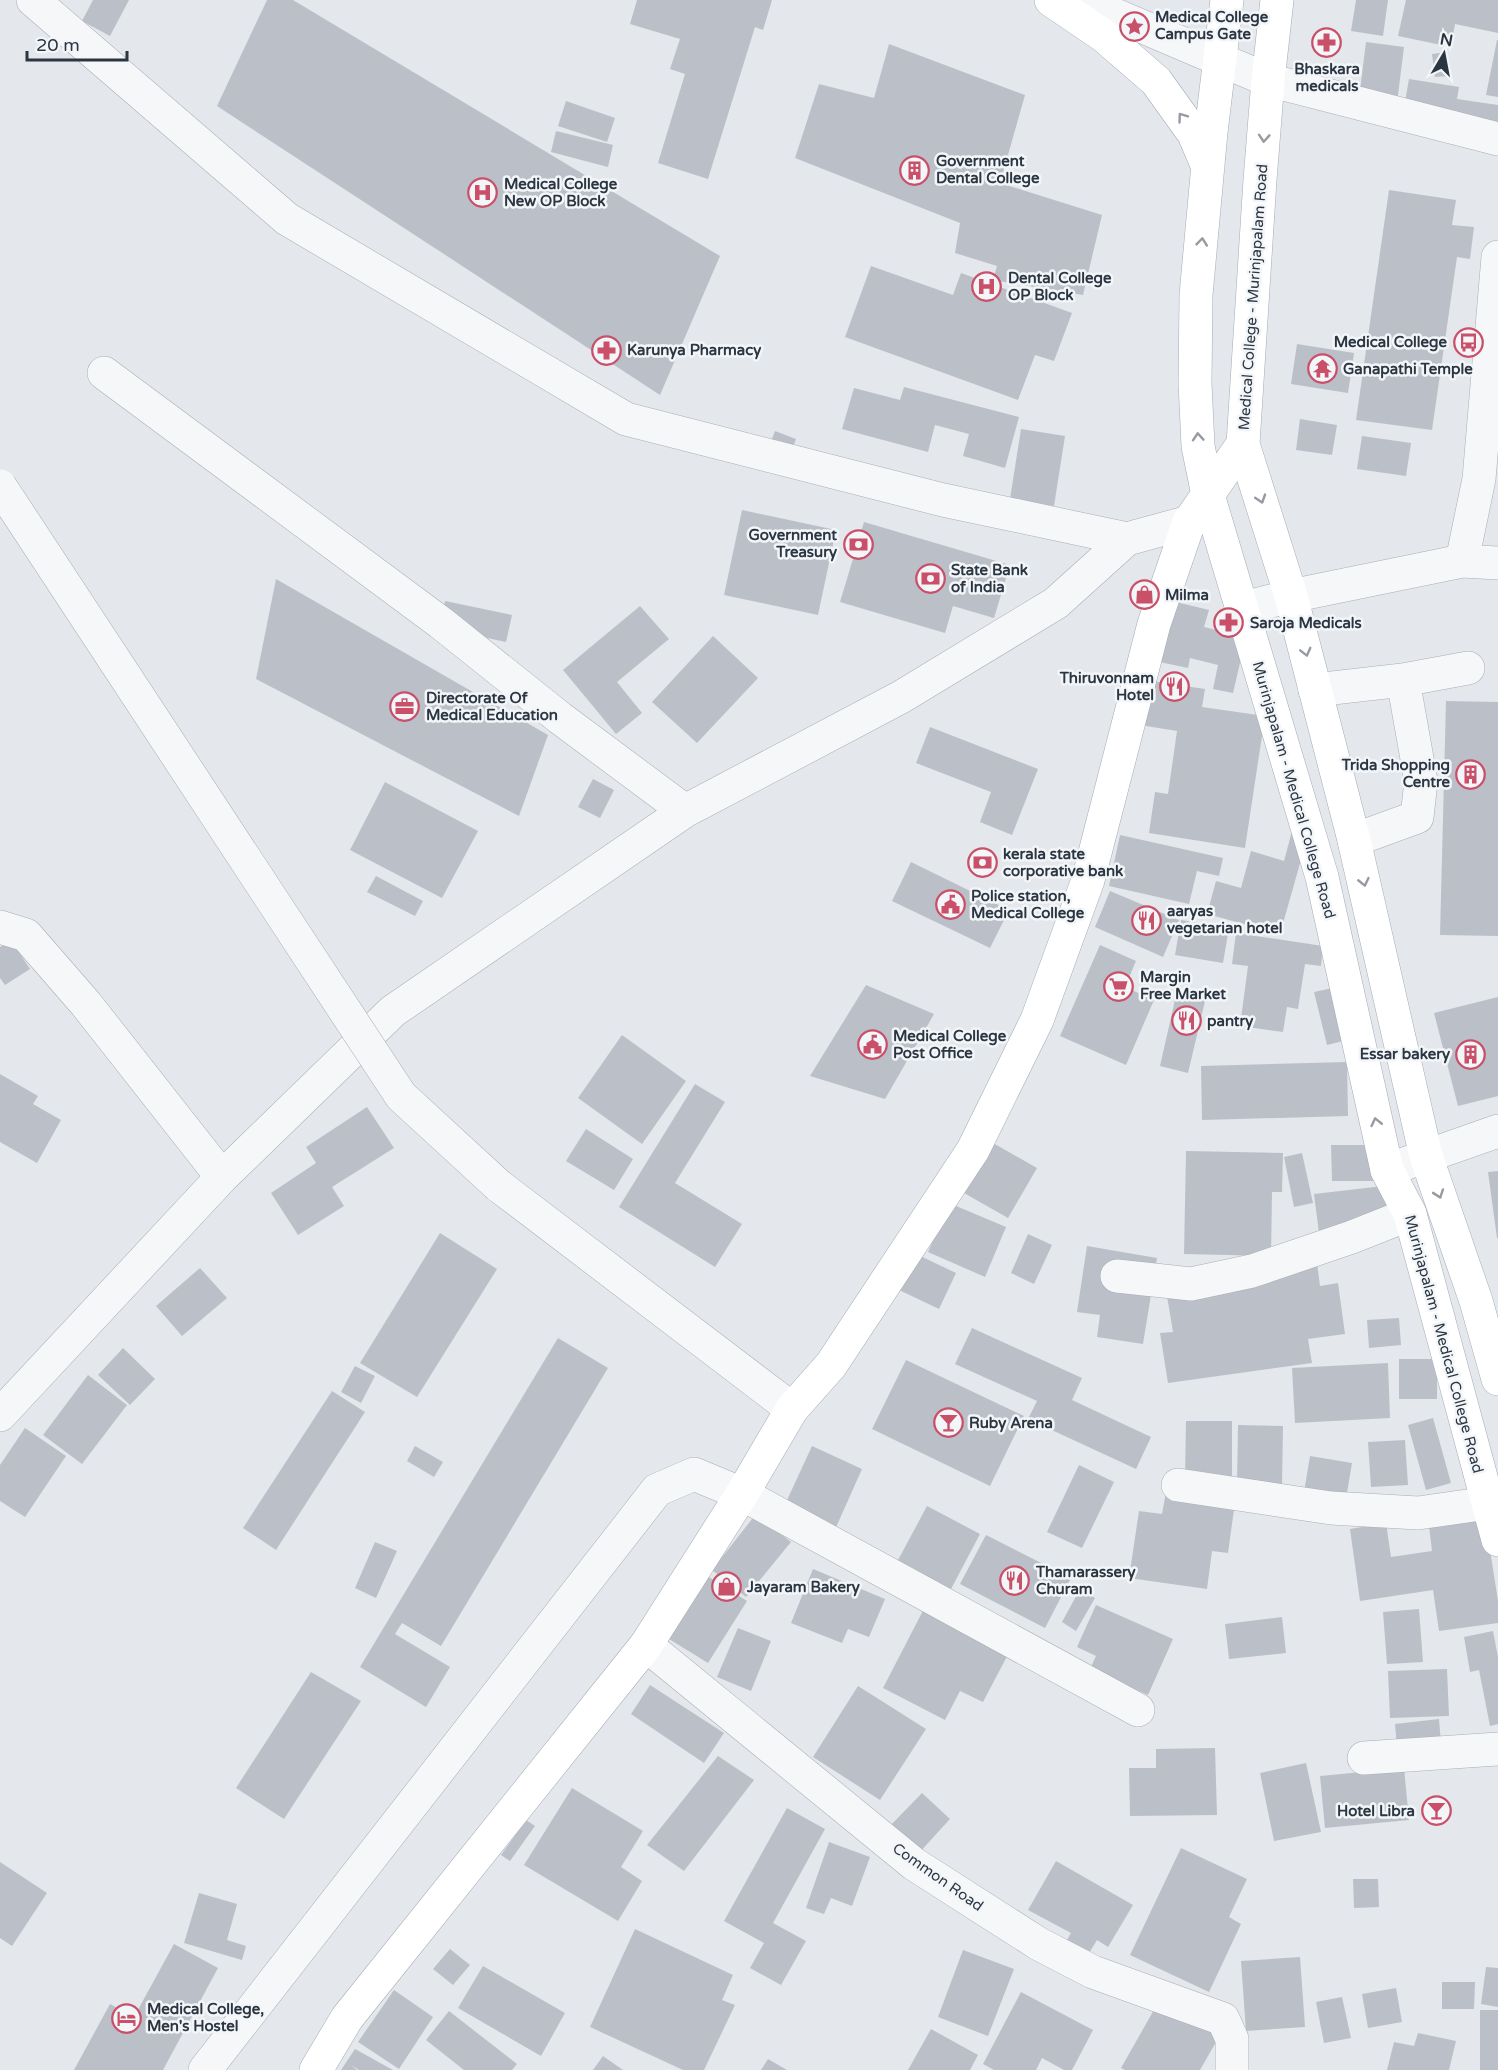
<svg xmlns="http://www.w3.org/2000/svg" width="1498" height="2070" font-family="'Varela Round',sans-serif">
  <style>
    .building { fill: #bbc0c8 }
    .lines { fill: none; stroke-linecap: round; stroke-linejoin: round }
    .minor-casing { stroke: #a9aeb5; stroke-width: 34 }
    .major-casing { stroke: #a3acb6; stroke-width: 34 }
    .minor { stroke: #f6f7f9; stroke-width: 33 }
    .major { stroke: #fff; stroke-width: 33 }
    .minor-bridge-casing { stroke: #a9aeb5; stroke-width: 34; stroke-linecap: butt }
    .minor-bridge { stroke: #f6f7f9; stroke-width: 33 }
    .oneway { stroke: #969aa1 }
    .labels { text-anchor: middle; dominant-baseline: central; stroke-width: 5; stroke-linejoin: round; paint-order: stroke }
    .poi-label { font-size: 15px; font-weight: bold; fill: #2c3643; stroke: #f3f6f8; text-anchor: start }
    .street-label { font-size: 15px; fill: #2c3643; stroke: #f3f6f8 }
  </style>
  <rect width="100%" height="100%" fill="#e4e7eb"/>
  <path class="building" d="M93,0h36l-19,36 -28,-15z
    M267,0h26l427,256 -60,139 -443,-289z
    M637,0h135l-9,30 -8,-3 -47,152 -50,-16 27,-89 -15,-5 10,-30 -50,-15z
    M1356,0h32l-5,36 -32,-5z
    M1406,0h92v33l-43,-9 -4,23 -53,-11z
    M1497,40h1v57l-12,-2z
    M1366,42l38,5 -7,56 -38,-5z
    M889,44l136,51 -25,88 102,32 -19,80 -90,-15 4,-14 -42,-13 5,-30 -165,-65 24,-74 55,14z
    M1447,52l3,24 -15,1 -3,-23z
    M1409,79l50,8 -2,12 41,6v22l-95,-14z
    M566,101l49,17 -8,24 -49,-16z
    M556,131l57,14 -5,22 -57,-15z
    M1389,190l67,10 -4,25 22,2 -4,32 -13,-2 -25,173 -76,-10z
    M871,266l82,29 8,-22 111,40 -18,48 -19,-6 -17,45 -173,-63z
    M1297,344l57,9 -6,40 -57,-9z
    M904,387l115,30 -14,51 -42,-12 6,-22 -34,-9 -7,27 -86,-23 12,-41 46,12z
    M1300,419l37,6 -5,30 -36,-5z
    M1021,429l44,7 -11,70 -44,-7z
    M775,431l21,8 -7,18 -21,-8z
    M1362,436l49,7 -5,33 -49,-7z
    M742,510l94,20 -18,85 -94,-20z
    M864,522l146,43 -16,53 -41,-12 -8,27 -105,-31z
    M276,579l272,156 -29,81 -263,-137z
    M1184,585l-4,18 29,7 -5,17 42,10 -13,56 -20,-4 5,-24 -28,-7 -2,10 -38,-8z
    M445,601l67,14 -6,27 -66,-14z
    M640,606l29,33 -52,43 25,31 -26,21 -53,-64z
    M713,636l45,42 -61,65 -45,-41z
    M1146,680l59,9 -3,18 63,9 -20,132 -96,-15 6,-41 13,2 9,-63 -37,-6z
    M1446,701l52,1v234l-58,-1z
    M930,727l108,42 -26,66 -32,-13 11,-30 -75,-29z
    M593,779l21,11 -14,28 -22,-11z
    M385,782l93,49 -36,67 -92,-48z
    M1292,831l16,4 -28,99 -73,-20 9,-33 25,7 10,-37 33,10z
    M1120,835l103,23 -4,18 -22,-5 -8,33 -80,-18z
    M911,862l98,48 -19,38 -98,-47z
    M376,876l47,25 -8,15 -48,-24z
    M1110,891l69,29 -16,37 -68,-30z
    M1181,920l48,8 -6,35 -48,-8z
    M1236,933l87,13 -2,20 -16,-2 -7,45 -11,-2 -4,25 -43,-6 8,-60 -16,-2z
    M11,940l19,29 -25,16 -5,-7v-31z
    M1100,945l36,16 -11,26 29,13 -28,65 -66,-29z
    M866,985l68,29 -49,85 -75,-23z
    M1342,986l13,52 -28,7 -13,-53z
    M1177,991l29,6 -18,76 -28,-7z
    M1498,997v99l-40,10 -24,-93z
    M622,1035l64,46 -44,63 -64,-46z
    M1347,1062l1,54 -146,4 -1,-54z
    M0,1074l38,22 -5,8 28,16 -24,43 -37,-21z
    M695,1084l30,18 -50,81 67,41 -27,43 -96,-60z
    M367,1107l27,41 -62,39 12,19 -46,29 -27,-42 45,-30 -10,-16z
    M586,1129l47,30 -19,31 -48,-29z
    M986,1139l51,29 -29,50 -51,-29z
    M1331,1145h43l1,36h-43z
    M1186,1151l97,2 -1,39h-10l-1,64 -87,-2z
    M1302,1153l11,50 -19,4 -10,-50z
    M1498,1171v67h-1l-9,-66z
    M1392,1185l5,38 -78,10 -5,-39z
    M949,1203l57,24 -21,50 -57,-25z
    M440,1233l57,36 -80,128 -57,-34z
    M1028,1234l24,11 -18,39 -23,-11z
    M1087,1246l70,12 -14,86 -46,-7 3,-22 -23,-3z
    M914,1253l42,20 -17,36 -42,-20z
    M1317,1263l3,23 18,-3 7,51 -37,5 4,24 -144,20 -8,-50 13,-1 -8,-48z
    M200,1268l27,30 -45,38 -26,-30z
    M1399,1318l2,27 -32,3 -2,-28z
    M972,1328l110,50 -10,22 79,37 -15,32 -108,-50 9,-18 -82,-37z
    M558,1338l50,30 -167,278 -39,-23 -7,11 55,33 -24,40 -66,-40z
    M123,1348l32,31 -25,26 -32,-30z
    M1399,1359h38v40h-38z
    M906,1360l118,56 -34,70 -118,-57z
    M1388,1363l2,55 -95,5 -3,-55z
    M355,1366l20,10 -14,27 -20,-11z
    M88,1375l39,30 -45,59 -39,-29z
    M332,1391l33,21 -89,138 -33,-22z
    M1433,1418l18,65 -25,7 -18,-65z
    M1186,1421h46v55h-47z
    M1238,1425l45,1 -1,59 -45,-1z
    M25,1428l41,28 -41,61 -25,-16v-36z
    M1405,1440l3,45 -37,2 -3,-45z
    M415,1446l28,16 -9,15 -27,-16z
    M812,1446l50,23 -29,65 -51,-23z
    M1310,1456l42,7 -7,42 -42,-7z
    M1079,1465l35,17 -32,66 -35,-16z
    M1166,1492l69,10 -7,51 -16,-2 -5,38 -78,-11 10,-67 23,3z
    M927,1506l53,28 -30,57 -53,-29z
    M756,1514l35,28 -45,55 -34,-27z
    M1485,1518l13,83v22l-59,8 -6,-41 -73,11 -10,-72 36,-6 5,34 41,-6 -3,-25z
    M986,1535l85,43 -26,50 -85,-44z
    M375,1542l22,9 -21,47 -21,-10z
    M813,1569l72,30 -16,38 -21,-8 -6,14 -51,-20z
    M709,1577l38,24 -39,62 -39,-24z
    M1080,1589l15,9 -19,33 -14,-9z
    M928,1601l85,44 -30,57 -23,-11 -15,29 -62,-32z
    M1096,1605l77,34 -25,56 -58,-26 6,-13 -19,-9z
    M1419,1609l4,53 -36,2 -4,-52z
    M1282,1617l4,36 -57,6 -4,-35z
    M738,1628l33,13 -20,50 -34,-14z
    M1493,1631l5,26v67l-8,2 -11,-56 -9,2 -6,-35z
    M1447,1669l2,47 -59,2 -2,-47z
    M311,1672l50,29 -77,118 -48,-31z
    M650,1685l74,48 -20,30 -73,-49z
    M858,1686l68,43 -46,71 -67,-43z
    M1439,1719l2,24 -44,4 -2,-23z
    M1215,1748l2,67 -87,1 -1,-48h27v-19z
    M718,1756l36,24 -70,91 -37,-26z
    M1306,1763l15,69 -47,9 -14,-68z
    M1404,1768l5,52 -84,8 -5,-52z
    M572,1788l71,43 -22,36 21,14 -24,40 -94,-56z
    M922,1793l28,26 -32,35 -29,-27z
    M787,1808l38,21 -52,94 33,18 -25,44 -31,-17 14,-25 -40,-22z
    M526,1820l9,6 -25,35 -9,-6z
    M829,1842l41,15 -18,49 -21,-8 -7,16 -18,-6z
    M1181,1848l66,31 -18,38 12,7 -32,68 -79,-37z
    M1056,1861l77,44 -25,42 -11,-7 -11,18 -22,-13 7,-12 -43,-23z
    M0,1862l47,31 -35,53 -12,-8z
    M1353,1879h25l1,28 -25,1z
    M199,1893l38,11 -10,36 19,6 -4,14 -58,-17z
    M635,1929l98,46 -11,25 13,5 -31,65h-21l-93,-43z
    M174,1944l44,24 -55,102h-89l36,-66 24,13z
    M450,1949l20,16 -17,20 -20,-16z
    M963,1950l51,19 -26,67 -50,-19z
    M1300,1957l5,70 -59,4 -5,-70z
    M483,1966l82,47 -24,43 -83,-48z
    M1486,1967l12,1v39l-17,-3z
    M1442,1982h33l-1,27h-32z
    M1396,1988l6,34 -34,6 -6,-34z
    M394,1990l39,27 -34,52 -41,-27z
    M1021,1992l72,38 -21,40h-8l-22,-12 -6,12h-42l-11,-6z
    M1342,1997l9,41 -27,5 -8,-41z
    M1159,2001l61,34 -20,35h-75l-4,-2z
    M1480,2010h18v60h-18z
    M449,2011l68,53 -5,6h-48l-38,-30z
    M931,2029l47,26 -8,15h-62z
    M1418,2033l38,8 -7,29h-62l7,-28 20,4z
    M355,2049l38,21h-34l-8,-5 6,5h-16z
    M603,2056l20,14h-30z
    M768,2059l19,11h-26z"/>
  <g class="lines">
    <defs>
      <path id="minor" d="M33,0l254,219 339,200 317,81 184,39 62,-17
        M1080,0l188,80 230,59
        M104,373l337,250 119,95 125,93
        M1462,561l17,-82 19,-222
        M1243,608l48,-12 171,-35 36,2
        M1315,690l88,-10 65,-12
        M1354,840l63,-23 4,-36 -18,-101
        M0,927l26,8 60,69 136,173
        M1387,1170l111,-39
        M499,1186l293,223
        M1117,1276l74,8 61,-13 100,-34 58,-23
        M0,1415l222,-238 171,-166 292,-200 216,-114 155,-94 71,-64
        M1178,1485l153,23 87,5 70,-10
        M646,1645l268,219 125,80 54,28 130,47 9,20v31
        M1364,1758l134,-9
        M205,2070l452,-580 37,-16 48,20 396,216"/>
      <path id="major" d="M1051,0l53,36 52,45 38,53 14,33
        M1227,0l-16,132 -15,163 -1,88 3,63 10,49 114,382 65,293 23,44 88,326
        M1277,0l-9,80 -8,100 -17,264 48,152 63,244 72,316 50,145 22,78
        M316,2070l31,-52 299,-373 96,-151 50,-85 39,-44 142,-215 64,-130 51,-140 66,-256 35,-102 54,-78"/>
    </defs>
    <use href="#minor" class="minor-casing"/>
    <use href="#major" class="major-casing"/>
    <use href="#minor" class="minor"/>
    <use href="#major" class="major"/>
    <defs>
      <path id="minor-bridge" d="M0,486l401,610 98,90"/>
    </defs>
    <use href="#minor-bridge" class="minor-bridge-casing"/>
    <use href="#minor-bridge" class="minor-bridge"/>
  </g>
  <defs><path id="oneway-chevron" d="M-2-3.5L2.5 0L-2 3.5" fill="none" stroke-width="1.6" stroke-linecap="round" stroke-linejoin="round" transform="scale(1.5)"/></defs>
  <g class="oneway">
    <use href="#oneway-chevron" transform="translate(1182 117) rotate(-126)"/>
    <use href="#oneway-chevron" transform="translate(1264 138) rotate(94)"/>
    <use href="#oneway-chevron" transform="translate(1202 242) rotate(-84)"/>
    <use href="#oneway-chevron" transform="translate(1198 437) rotate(-94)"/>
    <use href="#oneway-chevron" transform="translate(1261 499) rotate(72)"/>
    <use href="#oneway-chevron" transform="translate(1306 652) rotate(76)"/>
    <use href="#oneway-chevron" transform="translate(1364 882) rotate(77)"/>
    <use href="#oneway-chevron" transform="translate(1376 1122) rotate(-103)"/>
    <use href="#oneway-chevron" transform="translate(1439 1194) rotate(71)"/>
  </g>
  <defs>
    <symbol id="sight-ring" viewBox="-11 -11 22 22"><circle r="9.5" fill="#f3f6f8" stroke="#ca4f69" stroke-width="1.5"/><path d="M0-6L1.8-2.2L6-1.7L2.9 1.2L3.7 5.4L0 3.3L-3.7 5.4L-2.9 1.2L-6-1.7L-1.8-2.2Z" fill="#ca4f69"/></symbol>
    <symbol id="pharmacy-ring" viewBox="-11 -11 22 22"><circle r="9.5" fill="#f3f6f8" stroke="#ca4f69" stroke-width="1.5"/><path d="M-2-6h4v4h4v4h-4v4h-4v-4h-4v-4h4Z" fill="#ca4f69"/></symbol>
    <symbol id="building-ring" viewBox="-11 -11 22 22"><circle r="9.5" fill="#f3f6f8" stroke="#ca4f69" stroke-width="1.5"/><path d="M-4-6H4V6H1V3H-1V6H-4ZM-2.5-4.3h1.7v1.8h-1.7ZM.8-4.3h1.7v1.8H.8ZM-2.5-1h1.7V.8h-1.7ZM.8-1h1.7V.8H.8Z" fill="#ca4f69"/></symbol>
    <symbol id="hospital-ring" viewBox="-11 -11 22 22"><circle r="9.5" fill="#f3f6f8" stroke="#ca4f69" stroke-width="1.5"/><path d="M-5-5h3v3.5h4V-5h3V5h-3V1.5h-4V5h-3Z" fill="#ca4f69"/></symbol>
    <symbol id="bus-ring" viewBox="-11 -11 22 22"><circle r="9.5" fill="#f3f6f8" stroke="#ca4f69" stroke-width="1.5"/><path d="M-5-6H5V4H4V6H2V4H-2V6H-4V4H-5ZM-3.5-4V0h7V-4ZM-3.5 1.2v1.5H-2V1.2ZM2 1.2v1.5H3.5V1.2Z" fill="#ca4f69"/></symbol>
    <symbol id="temple-ring" viewBox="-11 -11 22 22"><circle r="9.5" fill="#f3f6f8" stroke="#ca4f69" stroke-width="1.5"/><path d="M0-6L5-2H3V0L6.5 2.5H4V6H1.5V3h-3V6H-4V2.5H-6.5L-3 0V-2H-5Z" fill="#ca4f69"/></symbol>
    <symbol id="bank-ring" viewBox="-11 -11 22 22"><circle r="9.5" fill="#f3f6f8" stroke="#ca4f69" stroke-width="1.5"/><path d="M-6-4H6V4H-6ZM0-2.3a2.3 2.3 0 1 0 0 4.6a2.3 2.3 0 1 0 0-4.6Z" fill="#ca4f69"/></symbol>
    <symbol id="shop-ring" viewBox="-11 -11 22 22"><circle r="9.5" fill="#f3f6f8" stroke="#ca4f69" stroke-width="1.5"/><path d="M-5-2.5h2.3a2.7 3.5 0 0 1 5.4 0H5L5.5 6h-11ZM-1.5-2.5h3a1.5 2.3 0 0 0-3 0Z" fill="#ca4f69"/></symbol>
    <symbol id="restaurant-ring" viewBox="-11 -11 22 22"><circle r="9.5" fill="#f3f6f8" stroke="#ca4f69" stroke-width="1.5"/><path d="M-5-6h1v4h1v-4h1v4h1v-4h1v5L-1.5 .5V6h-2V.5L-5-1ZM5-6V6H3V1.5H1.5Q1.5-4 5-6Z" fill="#ca4f69"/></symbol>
    <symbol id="office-ring" viewBox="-11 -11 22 22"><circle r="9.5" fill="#f3f6f8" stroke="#ca4f69" stroke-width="1.5"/><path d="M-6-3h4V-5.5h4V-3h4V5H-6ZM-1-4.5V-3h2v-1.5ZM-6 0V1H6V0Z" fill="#ca4f69"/></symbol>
    <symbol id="civic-ring" viewBox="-11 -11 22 22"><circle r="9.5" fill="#f3f6f8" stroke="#ca4f69" stroke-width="1.5"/><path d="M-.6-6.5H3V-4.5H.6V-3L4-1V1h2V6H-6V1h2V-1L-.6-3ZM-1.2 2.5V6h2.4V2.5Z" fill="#ca4f69"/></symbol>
    <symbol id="supermarket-ring" viewBox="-11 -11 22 22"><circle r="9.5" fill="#f3f6f8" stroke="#ca4f69" stroke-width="1.5"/><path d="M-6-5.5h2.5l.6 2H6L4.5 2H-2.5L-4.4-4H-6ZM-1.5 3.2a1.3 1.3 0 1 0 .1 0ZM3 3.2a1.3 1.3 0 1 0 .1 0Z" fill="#ca4f69"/></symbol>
    <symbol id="bar-ring" viewBox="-11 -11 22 22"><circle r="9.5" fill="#f3f6f8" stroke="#ca4f69" stroke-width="1.5"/><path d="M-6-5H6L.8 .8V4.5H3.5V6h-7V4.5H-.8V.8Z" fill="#ca4f69"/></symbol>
    <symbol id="hotel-ring" viewBox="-11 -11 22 22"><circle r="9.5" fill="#f3f6f8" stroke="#ca4f69" stroke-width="1.5"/><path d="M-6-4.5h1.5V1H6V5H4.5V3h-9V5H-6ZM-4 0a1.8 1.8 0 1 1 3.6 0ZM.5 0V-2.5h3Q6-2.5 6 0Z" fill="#ca4f69"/></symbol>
  </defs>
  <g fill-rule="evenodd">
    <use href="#sight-ring" x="1118" y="10" width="33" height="33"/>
    <use href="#pharmacy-ring" x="1310" y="26" width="33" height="33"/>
    <use href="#building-ring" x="898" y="154" width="33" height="33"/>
    <use href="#hospital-ring" x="466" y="176" width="33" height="33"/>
    <use href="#hospital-ring" x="970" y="270" width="33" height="33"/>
    <use href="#bus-ring" x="1452" y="326" width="33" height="33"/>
    <use href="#pharmacy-ring" x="590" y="334" width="33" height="33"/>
    <use href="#temple-ring" x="1306" y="352" width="33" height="33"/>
    <use href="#bank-ring" x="842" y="528" width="33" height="33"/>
    <use href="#bank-ring" x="914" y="562" width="33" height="33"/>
    <use href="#shop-ring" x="1128" y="578" width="33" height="33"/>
    <use href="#pharmacy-ring" x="1212" y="606" width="33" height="33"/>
    <use href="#restaurant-ring" x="1158" y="670" width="33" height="33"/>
    <use href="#office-ring" x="388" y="690" width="33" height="33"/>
    <use href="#building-ring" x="1454" y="758" width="33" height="33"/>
    <use href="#bank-ring" x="966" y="846" width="33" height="33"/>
    <use href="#civic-ring" x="934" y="888" width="33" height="33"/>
    <use href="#restaurant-ring" x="1130" y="904" width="33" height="33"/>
    <use href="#supermarket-ring" x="1102" y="970" width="33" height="33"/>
    <use href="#restaurant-ring" x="1170" y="1004" width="33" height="33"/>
    <use href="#civic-ring" x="856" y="1028" width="33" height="33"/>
    <use href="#building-ring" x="1454" y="1038" width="33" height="33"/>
    <use href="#bar-ring" x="932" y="1406" width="33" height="33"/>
    <use href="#restaurant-ring" x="998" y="1564" width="33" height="33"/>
    <use href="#shop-ring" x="710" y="1570" width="33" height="33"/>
    <use href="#bar-ring" x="1420" y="1794" width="33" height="33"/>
    <use href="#hotel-ring" x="110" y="2002" width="33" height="33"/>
  </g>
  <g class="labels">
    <g class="poi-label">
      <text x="1155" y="17">Medical College<tspan x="1155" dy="17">Campus Gate</tspan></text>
      <text x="1327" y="69" text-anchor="middle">Bhaskara<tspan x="1327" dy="17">medicals</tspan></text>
      <text x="936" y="161">Government<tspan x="936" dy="17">Dental College</tspan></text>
      <text x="504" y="184">Medical College<tspan x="504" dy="17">New OP Block</tspan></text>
      <text x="1008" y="278">Dental College<tspan x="1008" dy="17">OP Block</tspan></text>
      <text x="1447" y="342" text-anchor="end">Medical College</text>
      <text x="627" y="350">Karunya Pharmacy</text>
      <text x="1343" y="369">Ganapathi Temple</text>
      <text x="837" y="535" text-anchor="end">Government<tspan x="837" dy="17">Treasury</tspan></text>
      <text x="951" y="570">State Bank<tspan x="951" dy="17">of India</tspan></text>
      <text x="1165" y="595">Milma</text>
      <text x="1250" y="623">Saroja Medicals</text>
      <text x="1154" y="678" text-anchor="end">Thiruvonnam<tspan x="1154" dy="17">Hotel</tspan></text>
      <text x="426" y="698">Directorate Of<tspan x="426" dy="17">Medical Education</tspan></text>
      <text x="1450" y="765" text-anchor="end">Trida Shopping<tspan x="1450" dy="17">Centre</tspan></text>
      <text x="1003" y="854">kerala state<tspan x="1003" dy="17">corporative bank</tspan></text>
      <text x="971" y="896">Police station,<tspan x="971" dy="17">Medical College</tspan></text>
      <text x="1167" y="911">aaryas<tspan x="1167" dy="17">vegetarian hotel</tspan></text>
      <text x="1140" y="977">Margin<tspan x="1140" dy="17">Free Market</tspan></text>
      <text x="1207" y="1021">pantry</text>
      <text x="893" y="1036">Medical College<tspan x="893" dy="17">Post Office</tspan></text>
      <text x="1450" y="1054" text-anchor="end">Essar bakery</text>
      <text x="969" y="1423">Ruby Arena</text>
      <text x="1036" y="1572">Thamarassery<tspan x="1036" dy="17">Churam</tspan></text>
      <text x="747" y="1587">Jayaram Bakery</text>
      <text x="1415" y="1811" text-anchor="end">Hotel Libra</text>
      <text x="147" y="2009">Medical College,<tspan x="147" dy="17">Men's Hostel</tspan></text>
    </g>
    <g class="street-label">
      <text transform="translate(1253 297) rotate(-86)">Medical College - Murinjapalam Road</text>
      <text transform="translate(1294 790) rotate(74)">Murinjapalam - Medical College Road</text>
      <text transform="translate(1444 1344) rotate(75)">Murinjapalam - Medical College Road</text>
      <text transform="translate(938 1877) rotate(35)">Common Road</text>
    </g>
  </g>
  <g transform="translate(1444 54) rotate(10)" stroke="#f3f6f8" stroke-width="4.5" paint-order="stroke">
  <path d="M0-4.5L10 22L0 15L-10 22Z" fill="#2c3643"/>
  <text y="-9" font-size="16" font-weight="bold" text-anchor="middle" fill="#2c3643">N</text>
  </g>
  <path d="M27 51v9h100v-9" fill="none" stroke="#2c3643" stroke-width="3"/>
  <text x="36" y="51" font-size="18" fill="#2c3643" stroke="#f3f6f8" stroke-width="4.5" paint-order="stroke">20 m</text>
</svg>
